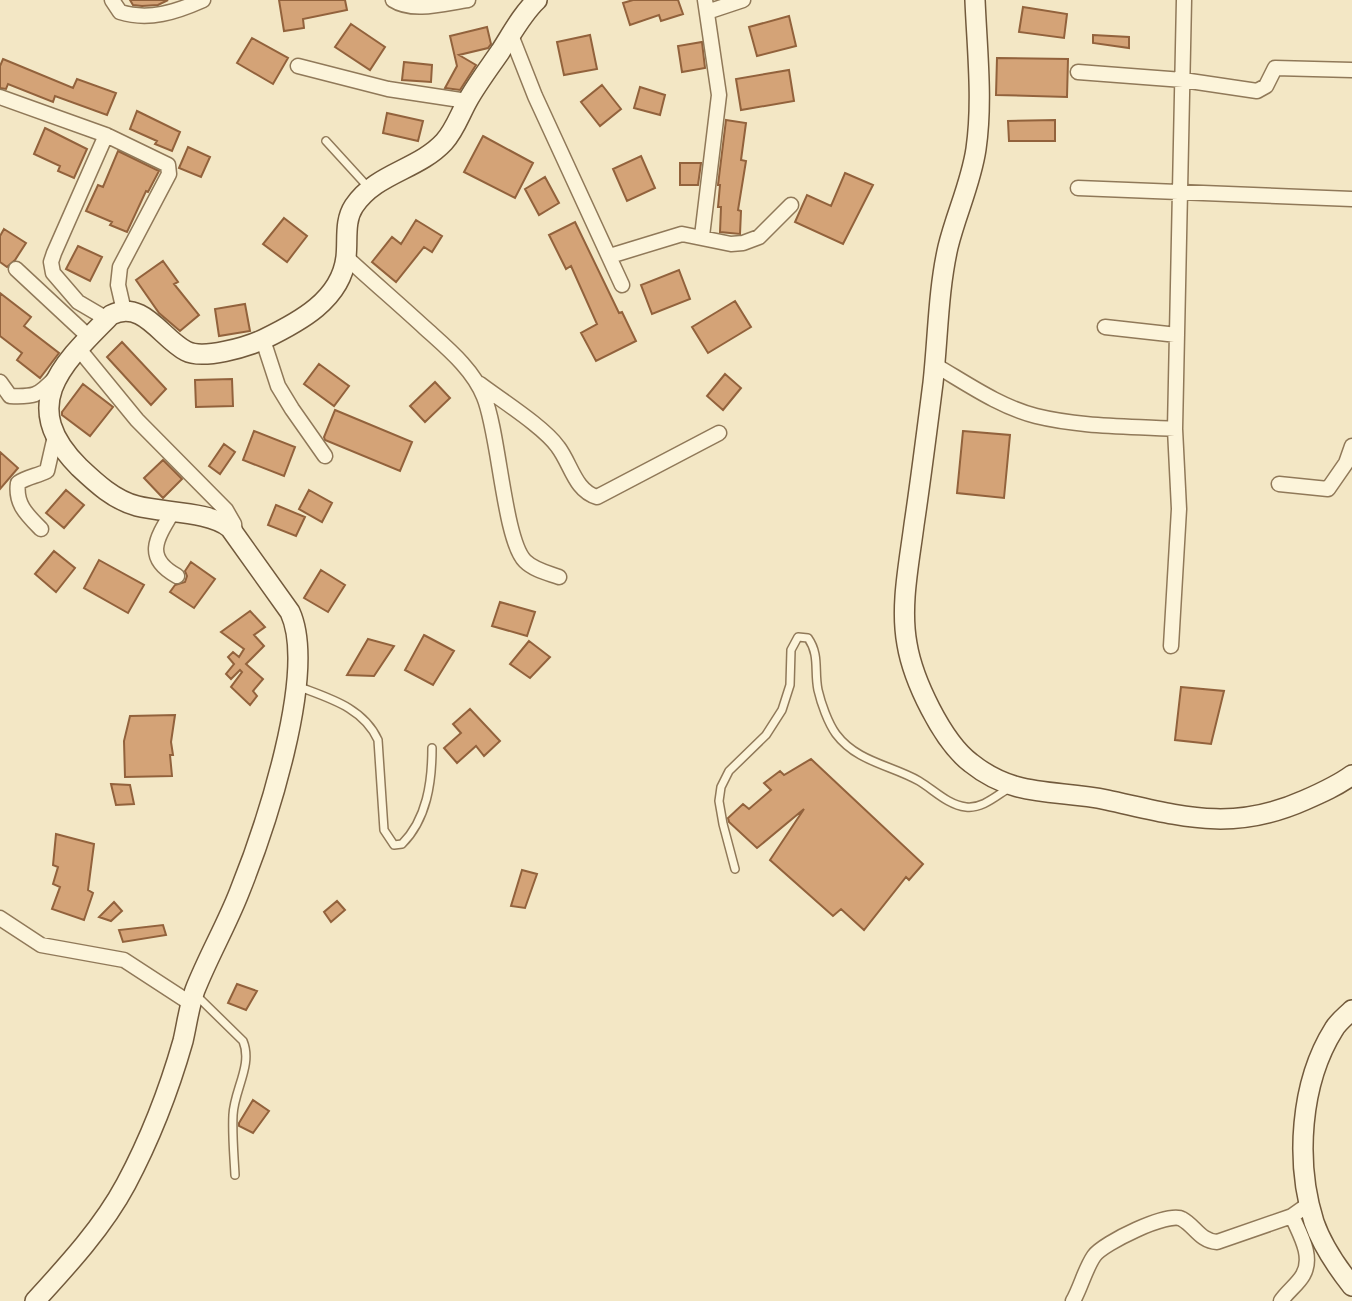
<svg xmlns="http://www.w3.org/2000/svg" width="1352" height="1301" font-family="'Crimson Pro',serif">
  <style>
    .building { fill: #d4a377; stroke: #92623c; stroke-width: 2 }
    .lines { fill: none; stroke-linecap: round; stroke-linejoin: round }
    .lane-casing { stroke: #907959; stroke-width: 10 }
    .street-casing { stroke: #907959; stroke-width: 17 }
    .secondary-casing { stroke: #725a3c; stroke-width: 22 }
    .lane { stroke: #fcf4da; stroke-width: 7 }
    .street { stroke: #fcf4da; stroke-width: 14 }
    .secondary { stroke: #fcf4da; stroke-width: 19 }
  </style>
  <rect width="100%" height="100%" fill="#f3e7c5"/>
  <path class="building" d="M130,0h38l-10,5 -16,1 -9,-1z
    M279,0h66l2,10 -44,9 1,9 -20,3z
    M633,0h45l5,14 -22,7 -2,-6 -29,10 -7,-22z
    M1023,7l44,7 -3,24 -45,-6z
    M789,16l7,30 -39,10 -8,-29z
    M351,24l34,23 -15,23 -35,-23z
    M487,27l4,17 -3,4 -29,7 17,10 -16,25 -15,-2 12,-22 -7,-30z
    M590,35l7,34 -33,6 -7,-33z
    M1093,35l36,2v11l-36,-5z
    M252,38l36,20 -15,26 -36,-21z
    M702,42l3,26 -23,4 -4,-26z
    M997,58l71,1 -1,38 -71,-2z
    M3,59l70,29 4,-9 39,14 -9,22 -52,-19 -2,6 -45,-18 -2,5 -6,-1v-22z
    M404,62l28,3 -1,17 -29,-2z
    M789,70l5,31 -53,9 -5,-31z
    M602,85l19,24 -21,17 -19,-24z
    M640,87l25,8 -5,20 -26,-7z
    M137,111l43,21 -8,19 -17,-7 2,-3 -27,-12z
    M387,113l36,8 -5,20 -35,-8z
    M726,120l20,3 -5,37 5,1 -8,49 3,1 -1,23 -20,-2 1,-25h-3l2,-22h-2z
    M1055,120v21h-46l-1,-20z
    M45,128l42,21 -13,29 -16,-7 2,-5 -26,-12z
    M483,136l50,27 -18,35 -51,-26z
    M188,147l22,10 -9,20 -22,-9z
    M118,151l41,20 -11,21 -2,-1 -19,41 -17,-7 2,-3 -26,-11 12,-26 5,2z
    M641,156l14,32 -28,13 -14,-32z
    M680,163h21l-3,22h-18z
    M845,173l28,12 -30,59 -48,-22 12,-27 24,11z
    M545,177l14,26 -20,12 -14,-26z
    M284,218l23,18 -20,26 -24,-18z
    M416,220l26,16 -10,16 -8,-5 -28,35 -24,-20 20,-25 9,7z
    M575,222l44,91 3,-1 14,29 -40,20 -15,-28 16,-9 -26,-58 -5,3 -17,-34z
    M4,229l22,14 -11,17 -8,7 -7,-5v-26z
    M78,246l24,11 -12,24 -24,-12z
    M163,261l15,21 -4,2 25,31 -19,16 -21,-18 -23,-33z
    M679,270l11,29 -38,15 -11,-29z
    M0,293l31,24 -7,9 35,27 -19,25 -23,-18 5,-7 -22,-17z
    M735,301l16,26 -43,26 -16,-26z
    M245,304l5,27 -31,5 -4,-27z
    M122,342l44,47 -15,16 -44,-48z
    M319,364l30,22 -15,20 -30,-22z
    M725,374l16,14 -18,22 -16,-14z
    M232,379l1,27 -37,1 -1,-27z
    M435,382l15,16 -25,24 -15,-16z
    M83,384l30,23 -23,29 -28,-21v-3z
    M335,410l77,32 -12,29 -75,-31 -1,-3z
    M254,431l41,16 -11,29 -41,-16z
    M963,431l47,4 -6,63 -47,-5z
    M224,444l11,8 -15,22 -11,-8z
    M0,452l18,16 -18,21z
    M163,460l19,19 -19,19 -19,-20z
    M66,490l18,15 -20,23 -18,-15z
    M309,490l23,13 -10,19 -23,-13z
    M276,505l29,12 -9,19 -28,-11z
    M54,551l21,17 -19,24 -21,-18z
    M99,560l45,25 -16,28 -44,-25z
    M191,562l24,17 -21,29 -24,-16 5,-7 10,-3 2,-6 -2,-5z
    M321,570l24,15 -17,27 -24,-14z
    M500,602l35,10 -8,24 -35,-10z
    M250,611l15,16 -11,8 10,11 -18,18 17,15 -10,12 4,5 -7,9 -19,-18 11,-15 -2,-2 -9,9 -5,-5 8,-10 -6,-7 5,-5 6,5 5,-8 -23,-17z
    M424,635l30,16 -21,34 -28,-15z
    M368,639l26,7 -20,30 -27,-1z
    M529,641l21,16 -20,21 -20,-14z
    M1181,687l43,4 -13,53 -36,-4z
    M470,709l30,32 -16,15 -8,-10 -19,17 -13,-15 17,-15 -8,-9z
    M175,715l-4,27 2,13h-3l2,21 -47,1 -1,-36 6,-25z
    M811,759l112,105 -14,16 -3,-3 -42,53 -23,-21 -8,7 -63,-56 34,-51 -47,39 -28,-26 -1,-4 15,-14 6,5 22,-19 -7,-7 16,-12 4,4z
    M111,784l19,1 4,19 -18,1z
    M56,834l38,10 -6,46 5,3 -9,27 -32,-11 8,-22 -7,-3 5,-17 -5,-2z
    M522,870l15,4 -12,34 -14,-2z
    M337,901l8,9 -14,12 -7,-10z
    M114,902l8,9 -11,10 -12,-4z
    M163,925l3,10 -43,7 -4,-12z
    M237,984l20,7 -11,19 -18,-7z
    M253,1100l16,11 -16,22 -14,-7v-3z"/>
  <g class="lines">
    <defs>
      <path id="lane" d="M326,141l42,46
        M297,686c31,12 66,21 81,54l6,90 10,15 8,-1c25,-25 30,-62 30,-96
        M735,869l-12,-45 -4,-23 2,-14 8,-16 37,-36 16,-25 8,-25 1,-35 7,-13 10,1c12,17 6,33 10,52 3,13 10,33 18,44 21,28 55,31 83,47 15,9 29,24 47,26 16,2 30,-11 43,-19
        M196,995l47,46c10,24 -9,49 -10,74 -1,20 1,40 2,60"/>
      <path id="street" d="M112,0l8,12c29,9 56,0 83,-12
        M393,0c20,13 53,3 75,0
        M707,12l36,-12
        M511,35l24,61 87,189
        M298,66l90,23 79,12
        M1078,72l105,8 74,11 9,-5 9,-18 77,2
        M0,97l106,38 62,30 1,9 -49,93 -2,18 6,26
        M106,135l-52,118 -3,9 2,11 25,29 29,17
        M1078,188l274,11
        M702,236l17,-141 -14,-95
        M610,256l72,-22 49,10 12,-1 16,-6 32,-32
        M346,257c26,24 53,47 79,71 22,20 48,41 59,69 15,35 20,143 41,164 9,9 23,12 34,16
        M16,269l73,68
        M1105,327l72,8
        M263,340l15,46 14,23 33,47
        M78,348l59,72 89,90 8,14 1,10
        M935,365c31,18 65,42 101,51 45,11 92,10 139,13
        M0,382l10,14c24,1 28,0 44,-17
        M480,384c21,16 64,43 78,63 13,17 17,44 39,50l122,-64
        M1279,484l49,5 18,-26 6,-17
        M172,513c-16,26 -28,45 5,63
        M41,529c-14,-14 -26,-25 -23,-46 9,-6 19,-7 29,-12l8,-35
        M1171,646l8,-137 -4,-80 9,-429
        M0,918l41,27 83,15 66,43 2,-6
        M1073,1301c8,-14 12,-32 21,-45 9,-13 75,-45 88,-37 13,7 18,22 35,23l75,-26 17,-12
        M1281,1301c6,-9 17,-17 22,-26 11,-19 -4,-42 -11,-59"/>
      <path id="secondary" d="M975,0c2,49 8,101 1,149 -5,34 -20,65 -28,98 -10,44 -10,91 -15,136 -6,47 -12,95 -19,142 -5,39 -14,81 -7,119 6,36 35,97 64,119 45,36 85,26 136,37 74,16 124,33 198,0 16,-7 32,-14 47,-25
        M1352,1010c-6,6 -14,12 -18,19 -34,54 -39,133 -20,193 8,23 23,45 38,64
        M35,1301c33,-36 68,-74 91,-117 24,-45 43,-94 57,-143 4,-17 6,-35 12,-51 13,-33 31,-64 44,-97 25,-62 79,-220 51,-281l-60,-84c-21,-17 -66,-15 -93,-22 -23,-6 -41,-23 -58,-39 -62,-62 -17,-103 32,-152 32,-16 50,23 75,36 17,9 61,-4 78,-12 35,-17 77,-39 82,-82 2,-17 -2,-36 8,-51 22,-33 64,-36 90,-64 11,-12 16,-28 24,-42 9,-16 21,-32 32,-48 11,-17 22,-38 37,-52"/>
    </defs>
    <use href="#lane" class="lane-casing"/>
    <use href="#street" class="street-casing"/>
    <use href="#secondary" class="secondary-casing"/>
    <use href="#lane" class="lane"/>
    <use href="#street" class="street"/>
    <use href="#secondary" class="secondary"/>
  </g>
</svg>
